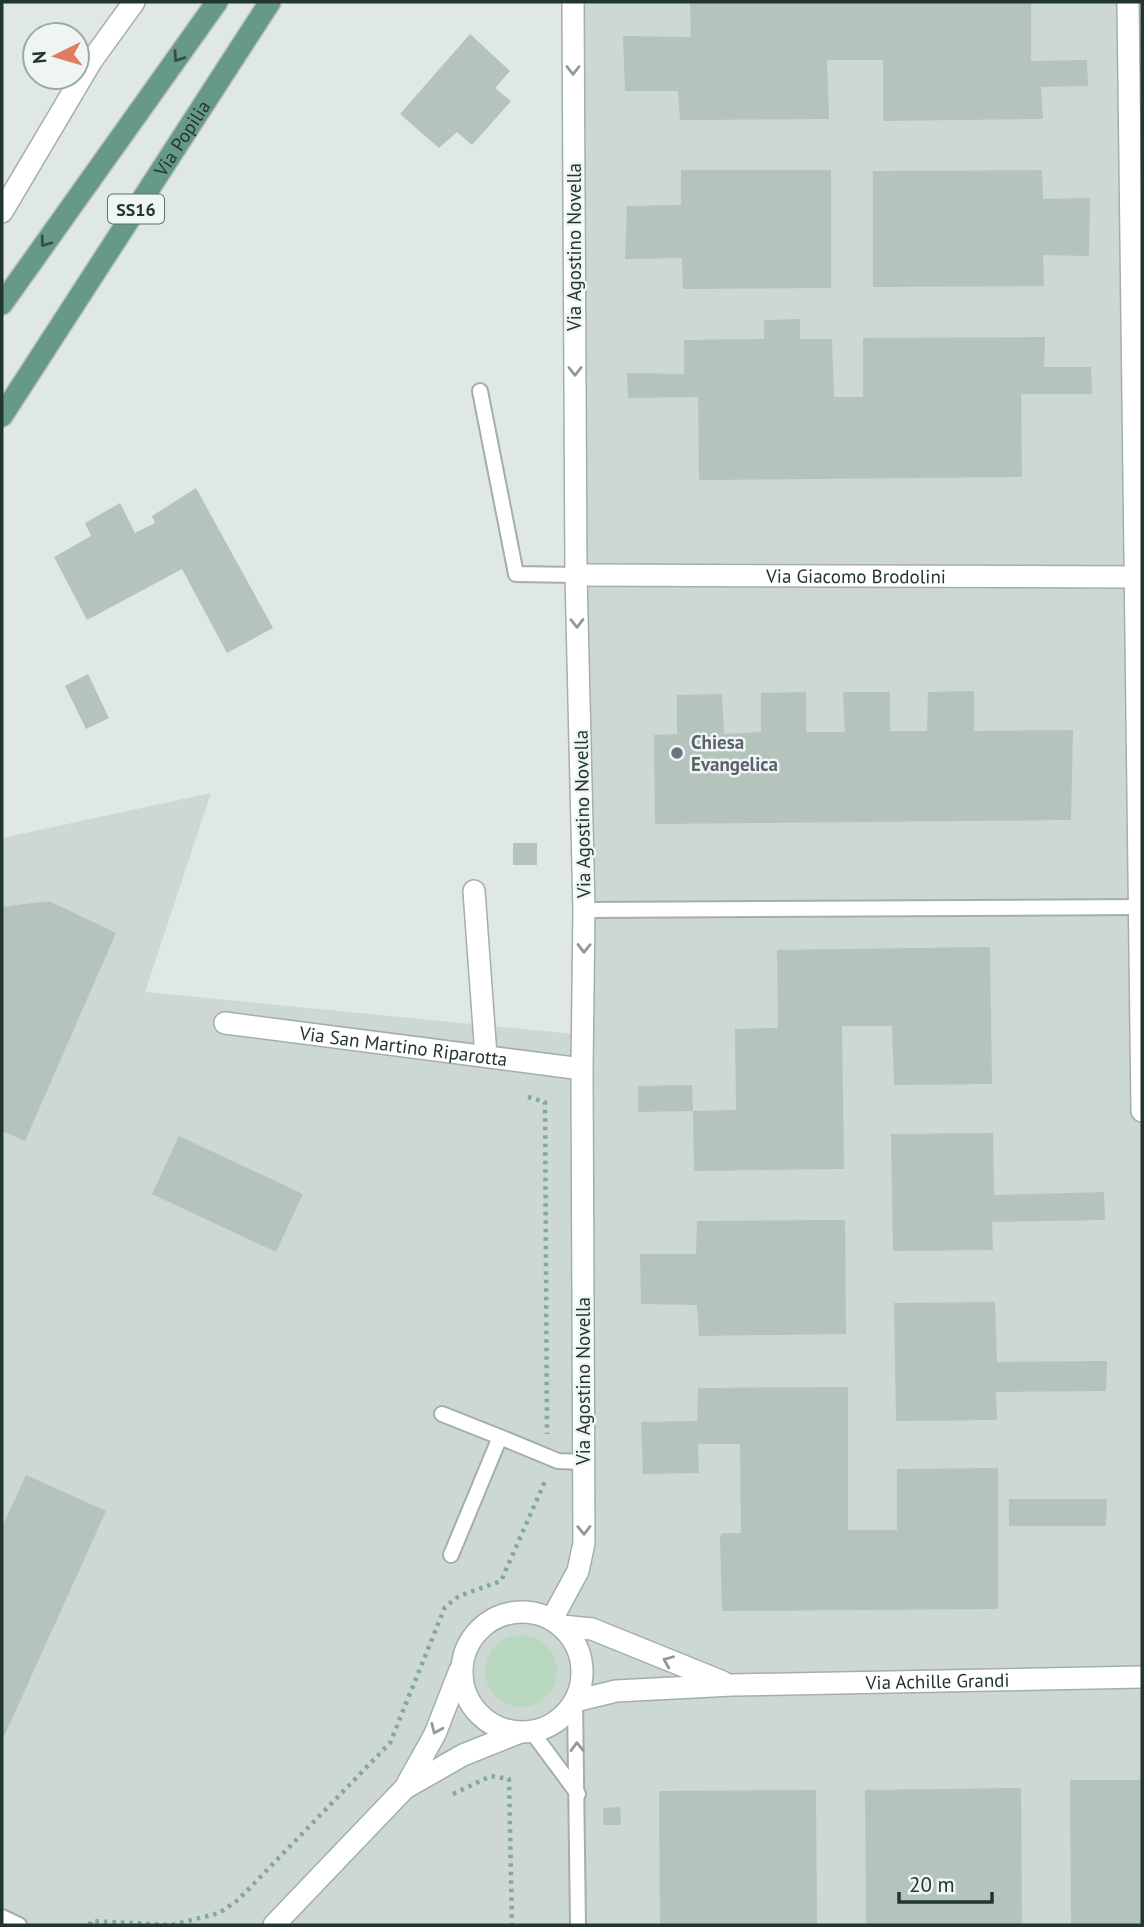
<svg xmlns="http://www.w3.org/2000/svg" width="1144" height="1927" font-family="'PT Sans',sans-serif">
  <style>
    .built { fill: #cdd8d2 }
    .green { fill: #b9d8c0 }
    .building { fill: #b4c3bc }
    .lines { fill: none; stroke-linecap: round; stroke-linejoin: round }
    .service-casing { stroke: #a3afaa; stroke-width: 18 }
    .minor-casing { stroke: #a3afaa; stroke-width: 24 }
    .primary-casing { stroke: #bdc3c1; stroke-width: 24 }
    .path { stroke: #82a99b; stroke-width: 4.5; stroke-dasharray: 3.5 5; stroke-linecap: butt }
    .service { stroke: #fff; stroke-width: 14 }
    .minor { stroke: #fff; stroke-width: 21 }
    .primary { stroke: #67998a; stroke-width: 21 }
    .oneway { stroke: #334f46 }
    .oneway2 { stroke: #909a98 }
    .worship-dot { fill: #6b7280; stroke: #eef5f2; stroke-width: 2.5 }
    .labels { text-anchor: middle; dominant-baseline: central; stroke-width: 5; stroke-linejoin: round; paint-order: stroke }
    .shield { fill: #eef5f2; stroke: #5f6f6a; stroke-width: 2 }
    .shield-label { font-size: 18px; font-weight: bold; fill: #223630 }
    .street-label { font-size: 19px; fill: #223630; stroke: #eef5f2 }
    .worship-label { font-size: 19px; font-weight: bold; fill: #5b616d; stroke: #eef5f2; text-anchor: start }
  </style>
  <rect width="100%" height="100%" fill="#dfe8e3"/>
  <path class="built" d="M582,2h560v1923h-1140v-1087l209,-45 -66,199 430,42z"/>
  <path class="green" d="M485 1671a36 36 0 1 1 72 0a36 36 0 1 1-72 0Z"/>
  <path class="building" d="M690,2h341v59l56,-1 1,26 -47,1 2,32 -160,2v-61h-56l2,59 -149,1 -2,-29h-53l-2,-55 68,1z
    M470,34l40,37 -15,17 16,13 -39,44 -15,-13 -18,16 -39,-34z
    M681,170h150v118l-148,1 -1,-31 -57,1 2,-53 54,-1z
    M1042,170l1,29 47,-1 -1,58 -46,-1 1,31 -171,1v-116z
    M800,319v20h32l2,58h29v-59l182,-1 -1,30h47l1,27h-71l1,83 -323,3 -1,-83 -70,1 -1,-25 57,1v-34l80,-1v-19z
    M196,488l77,140 -46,25 -45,-84 -95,51 -33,-63 37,-21 -6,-13 35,-20 15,30 20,-10 -3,-7z
    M88,674l21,44 -23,11 -21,-43z
    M974,691v40l99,-1 -2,90 -416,4 -1,-89 23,-1v-39l45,-1 2,40 37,-2v-39l45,-1v40h39l-2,-40h47v39h37l1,-39z
    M513,843h24v22h-24z
    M49,901l67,32 -91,208 -23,-10v-224z
    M990,947l2,137 -98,1 -2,-59h-50l2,143 -150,2 -1,-60 -55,1v-26l54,-1 1,26 43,-1 -1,-81 43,-1 -1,-78z
    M993,1133l1,62 110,-3 1,28 -113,2 1,28 -100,1 -2,-117z
    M179,1136l124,58 -27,58 -124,-58z
    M845,1220l1,114 -147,2 -2,-31 -56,-1 -1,-50h56l1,-33z
    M995,1302l2,60 110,-1 -1,30 -110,1 1,28 -101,1 -2,-118z
    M848,1387v143h49v-61l101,-1v141l-276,2 -2,-73 2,-5h19l-1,-89h-42l1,29 -56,1 -2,-52 56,-1 1,-33z
    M26,1475l80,36 -104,230v-214z
    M1009,1499h98l-1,27h-97z
    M1070,1780h72v145h-71z
    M1021,1788l1,137h-156l-1,-135z
    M816,1790l1,135h-157l-1,-134z
    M620,1807l1,18h-18v-17z"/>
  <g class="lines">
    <defs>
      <path id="service" d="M480,391l36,183 60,1
        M584,910l556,-3
        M442,1414l58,23
        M451,1555l49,-118 58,24 25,1
        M575,1701l3,224
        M532,1732l46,62
        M2,1917l17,8"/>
      <g id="minor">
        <path d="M1128,2l14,1109"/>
        <path d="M2,212l90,-152 42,-58"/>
        <path id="s1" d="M576,575l561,2"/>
        <path d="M474,891l12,165"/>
        <path id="s2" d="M225,1023l357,46"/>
        <circle cx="522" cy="1672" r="60"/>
        <path d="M552,1619l26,-48 6,-28 -2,-474 2,-159 -8,-335 -3,-573"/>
        <path d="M562,1626l30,3 131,53"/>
        <path id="s3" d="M575,1701l41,-10 116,-6 410,-8"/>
        <path d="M407,1787l56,-32 55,-22"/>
        <path d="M274,1925l131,-137 30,-54 25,-64"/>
      </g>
      <g id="primary">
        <path d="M2,304l215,-302"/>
        <path id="s4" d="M2,416l268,-414"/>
      </g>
    </defs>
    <use href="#service" class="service-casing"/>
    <use href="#minor" class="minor-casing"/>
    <use href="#primary" class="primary-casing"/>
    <path class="path" d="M528,1097l17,5 2,332
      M453,1794l38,-18 18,3 3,146
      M90,1925l1,-4 79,4
      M172,1925l47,-12 19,-13 152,-157 55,-136 14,-11 42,-15 45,-102"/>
    <use href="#service" class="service"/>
    <use href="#minor" class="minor"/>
    <use href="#primary" class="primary"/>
  </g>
  <defs><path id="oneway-chevron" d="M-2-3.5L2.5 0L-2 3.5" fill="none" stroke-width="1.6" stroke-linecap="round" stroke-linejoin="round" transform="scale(1.75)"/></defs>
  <g class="oneway">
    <use href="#oneway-chevron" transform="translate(178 57) rotate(125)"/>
    <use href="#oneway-chevron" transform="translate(45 242) rotate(126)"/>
  </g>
  <g class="oneway2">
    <use href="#oneway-chevron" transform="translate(573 70) rotate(90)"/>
    <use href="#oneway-chevron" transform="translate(575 371) rotate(90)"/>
    <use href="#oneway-chevron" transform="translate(577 623) rotate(89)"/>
    <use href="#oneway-chevron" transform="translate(584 948) rotate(91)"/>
    <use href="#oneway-chevron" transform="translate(584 1530) rotate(89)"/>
    <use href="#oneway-chevron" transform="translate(668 1661) rotate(-157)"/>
    <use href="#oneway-chevron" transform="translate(436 1729) rotate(114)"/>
    <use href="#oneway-chevron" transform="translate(577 1747) rotate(-91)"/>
  </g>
  <circle class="worship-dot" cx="677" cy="753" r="7"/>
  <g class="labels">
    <rect class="shield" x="108" y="194.5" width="56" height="29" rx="5"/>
    <g class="shield-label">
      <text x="136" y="209">SS16</text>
    </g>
    <g class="street-label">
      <text stroke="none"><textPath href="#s4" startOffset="331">Via Popilia</textPath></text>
      <text transform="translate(574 247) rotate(-90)">Via Agostino Novella</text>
      <text stroke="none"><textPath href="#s1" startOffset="280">Via Giacomo Brodolini</textPath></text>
      <text transform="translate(582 814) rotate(-91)">Via Agostino Novella</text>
      <text stroke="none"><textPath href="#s2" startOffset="180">Via San Martino Riparotta</textPath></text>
      <text transform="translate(583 1381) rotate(-90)">Via Agostino Novella</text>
      <text stroke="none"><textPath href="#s3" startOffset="364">Via Achille Grandi</textPath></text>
    </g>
    <g class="worship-label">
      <text x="691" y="742">Chiesa<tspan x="691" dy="22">Evangelica</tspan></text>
    </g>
  </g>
  <rect width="1144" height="1927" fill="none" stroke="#223630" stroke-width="7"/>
  <g transform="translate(56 56) rotate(265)"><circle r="33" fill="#eef5f2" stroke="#9ca9a4" stroke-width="2"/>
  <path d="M0-5L12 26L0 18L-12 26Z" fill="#e37b62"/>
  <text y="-10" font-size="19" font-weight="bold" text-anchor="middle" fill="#223630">N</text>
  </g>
  <path d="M899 1892v10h93v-10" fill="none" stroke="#223630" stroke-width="3.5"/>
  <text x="909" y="1892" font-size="21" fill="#223630" stroke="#eef5f2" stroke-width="5" paint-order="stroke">20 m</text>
</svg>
